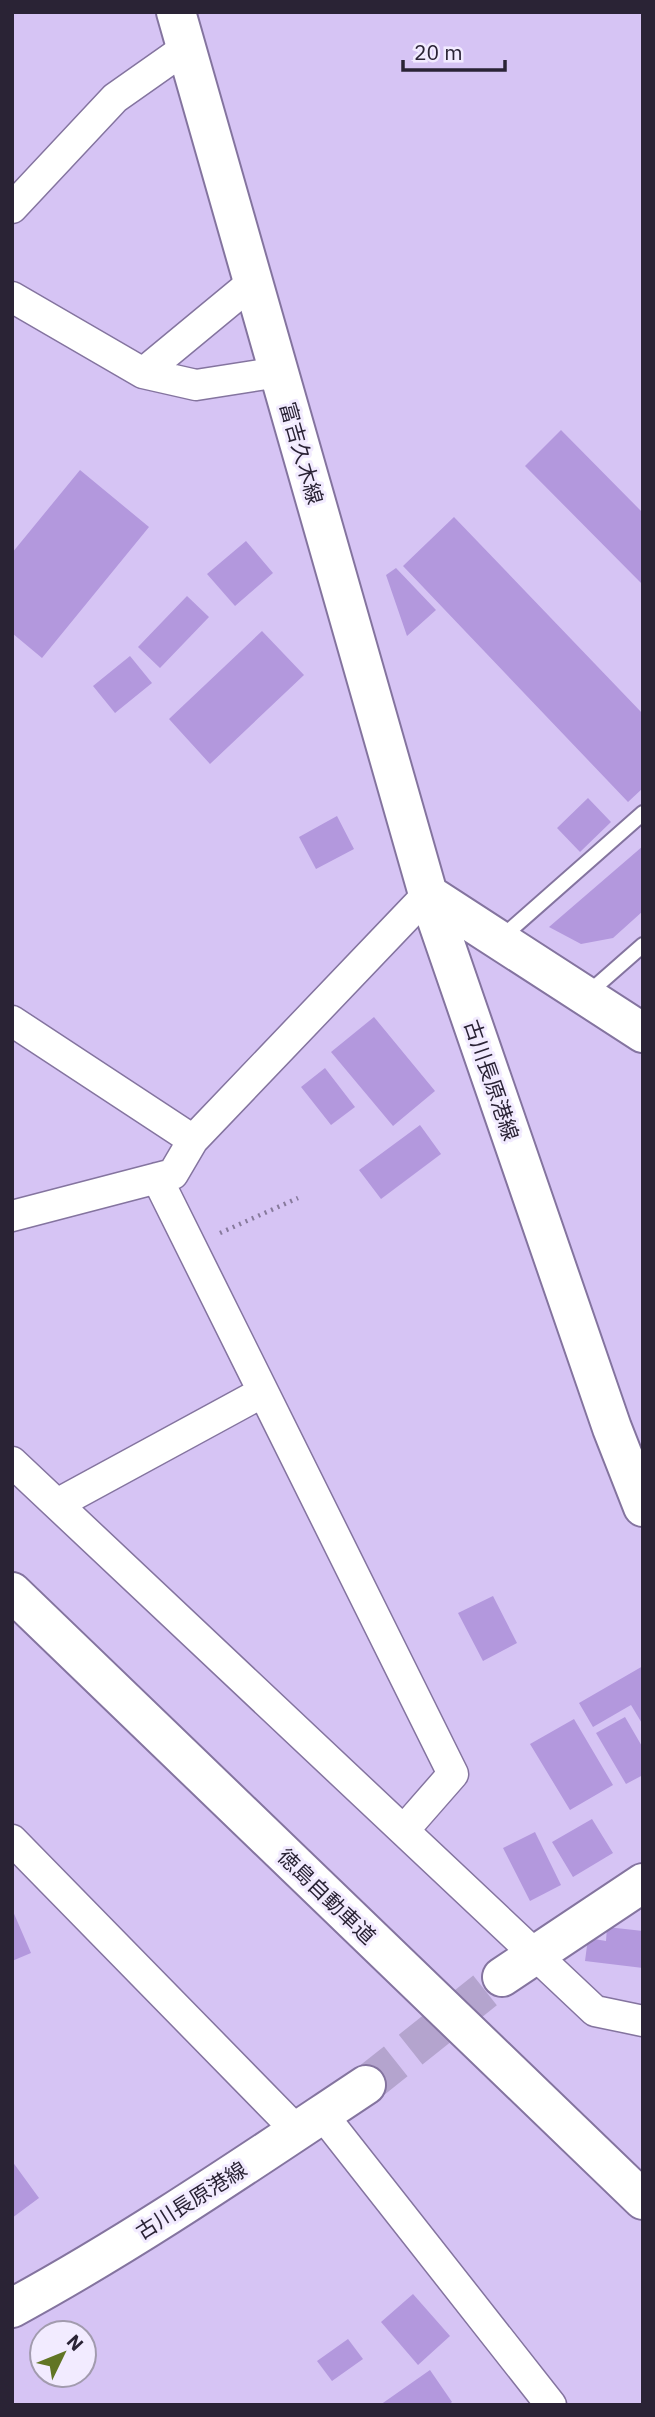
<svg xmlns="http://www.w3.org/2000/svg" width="655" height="2417" font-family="'IBM Plex Sans','Noto Sans JP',sans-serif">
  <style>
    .building { fill: #b398dd }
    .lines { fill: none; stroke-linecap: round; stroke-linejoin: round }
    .secondary-tunnel { stroke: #b4a4ce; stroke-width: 38; stroke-dasharray: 38 19; stroke-linecap: butt }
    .lane-casing { stroke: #84749f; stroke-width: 18 }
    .street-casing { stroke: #84749f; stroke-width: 33 }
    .secondary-casing { stroke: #84749f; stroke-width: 42 }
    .highway-casing { stroke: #84749f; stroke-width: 42 }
    .path { stroke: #877a9c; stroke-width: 4.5; stroke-dasharray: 2 5; stroke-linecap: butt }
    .lane { stroke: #fff; stroke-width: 14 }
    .street { stroke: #fff; stroke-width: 30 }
    .secondary { stroke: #fff; stroke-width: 38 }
    .highway { stroke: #fff; stroke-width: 38 }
    .labels { text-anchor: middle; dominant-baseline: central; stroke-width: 6; stroke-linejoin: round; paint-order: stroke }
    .street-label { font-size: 21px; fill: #2a2335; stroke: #f2ebff }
  </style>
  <rect width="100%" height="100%" fill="#d6c4f4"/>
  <path class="building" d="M561,430l82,83v72l-118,-119z
    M80,470l69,57 -107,131 -30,-25v-80z
    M454,517l189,197v74l-15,14 -225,-236z
    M246,541l27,32 -38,33 -28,-32z
    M396,568l40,42 -29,26 -21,-61z
    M187,596l22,21 -49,51 -22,-21z
    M262,631l42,44 -94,89 -41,-45z
    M130,656l22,27 -37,30 -22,-27z
    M588,798l23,24 -31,30 -23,-24z
    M337,816l17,33 -38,20 -17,-32z
    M643,846v65l-30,27 -32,6 -32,-17z
    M374,1017l61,74 -42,35 -62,-74z
    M325,1068l30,39 -24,18 -30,-38z
    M420,1125l21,29 -60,45 -22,-29z
    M493,1596l24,47 -34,18 -25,-48z
    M643,1666v59l-12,-20 -38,22 -14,-24z
    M625,1717l18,31v27l-17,9 -30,-51z
    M574,1719l39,66 -43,25 -40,-66z
    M592,1819l21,34 -40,24 -21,-35z
    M535,1832l26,53 -31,16 -27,-53z
    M12,1909l19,44 -19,8z
    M607,1927l36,4v37l-58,-7 3,-23 18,3z
    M12,2161l27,37 -27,20z
    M413,2294l37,42 -32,29 -37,-43z
    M348,2339l15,20 -31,22 -15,-20z
    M430,2370l22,32 -4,3h-68z"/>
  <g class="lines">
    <path class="secondary-tunnel" d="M366,2085l136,-108"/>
    <defs>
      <path id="lane" d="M500,939l143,-126
        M586,995l57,-50"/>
      <path id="street" d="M12,208l103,-110 71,-50
        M12,297l131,76 110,-91
        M143,373l53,12 83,-13
        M12,1021l181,119
        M157,1178l296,596 -49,56
        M12,1216l161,-42 20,-34 235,-246
        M12,1462l583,549 48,10
        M57,1504l206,-112
        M12,1840l286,292
        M322,2114l229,291"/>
      <path id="secondary" d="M176,12l252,882 184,534 31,79
        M428,894l215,139
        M502,1977l141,-94
        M12,2308c123,-67 238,-146 354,-223"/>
      <path id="highway" d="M12,1592l631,608"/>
    </defs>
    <use href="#lane" class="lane-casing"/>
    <use href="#street" class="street-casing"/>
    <use href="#secondary" class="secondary-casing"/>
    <use href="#highway" class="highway-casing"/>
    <path class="path" d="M220,1233l78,-35"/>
    <use href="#lane" class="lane"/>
    <use href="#street" class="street"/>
    <use href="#secondary" class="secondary"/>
    <use href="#highway" class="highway"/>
  </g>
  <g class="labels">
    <g class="street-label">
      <text transform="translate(302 453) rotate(74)">富吉久木線</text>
      <text transform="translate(492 1080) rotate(71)">古川長原港線</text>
      <text transform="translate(327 1896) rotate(44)">徳島自動車道</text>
      <text transform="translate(191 2200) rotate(-32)">古川長原港線</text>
    </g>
  </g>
  <rect width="655" height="2417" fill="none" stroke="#2a2335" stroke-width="28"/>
  <g transform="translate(63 2354) rotate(47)"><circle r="33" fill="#f2ebff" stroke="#a29bae" stroke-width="2"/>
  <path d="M0-5L12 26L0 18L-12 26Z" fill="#617524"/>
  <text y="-10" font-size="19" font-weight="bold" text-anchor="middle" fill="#2a2335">N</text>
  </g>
  <path d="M403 60v10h102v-10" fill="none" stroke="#2a2335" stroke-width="3.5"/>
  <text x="414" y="60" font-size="21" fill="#2a2335" stroke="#f2ebff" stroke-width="5" paint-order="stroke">20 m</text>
</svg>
